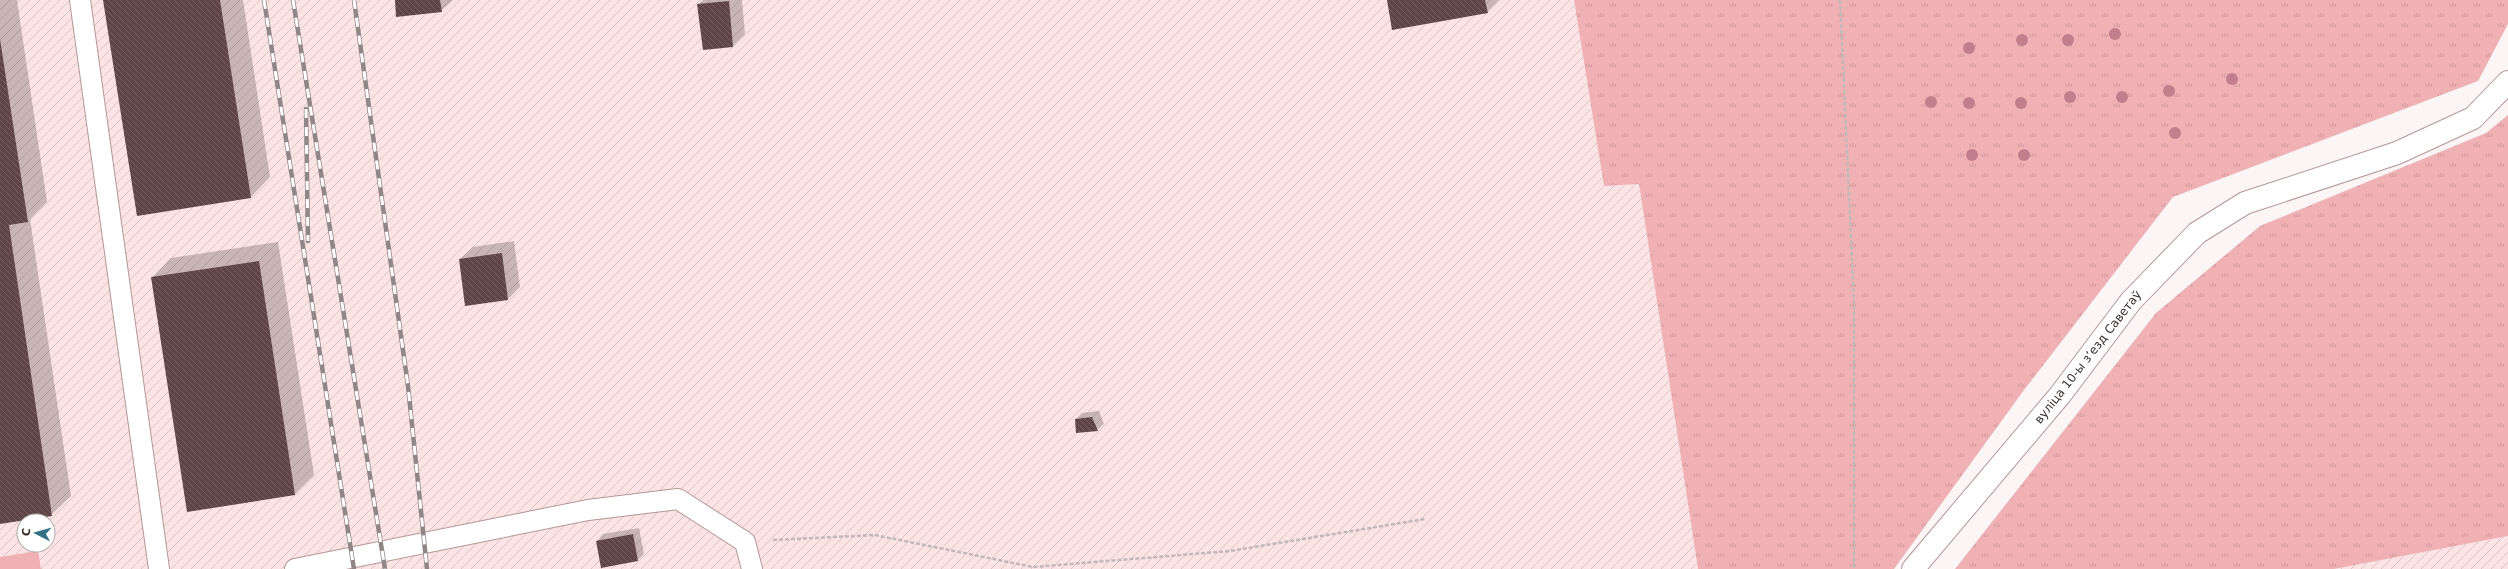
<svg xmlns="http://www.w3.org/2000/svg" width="2508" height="569" font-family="'DejaVu Sans',sans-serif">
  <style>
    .industrial { fill: url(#industrial-furrows); fill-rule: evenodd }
    .grass { fill: url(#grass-tufts) }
    .pitch { fill: #f0b1b5 }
    .shadow { fill: #0003 }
    .building { fill: url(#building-back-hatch) }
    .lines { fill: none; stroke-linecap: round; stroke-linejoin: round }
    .service-casing { stroke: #b49698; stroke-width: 22 }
    .minor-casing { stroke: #b49698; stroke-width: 24 }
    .path { stroke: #c1b8b9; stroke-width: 2.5; stroke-dasharray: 4 2; stroke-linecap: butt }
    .service { stroke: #fff; stroke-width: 20 }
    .minor { stroke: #fff; stroke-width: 22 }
    .rail-casing { stroke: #908686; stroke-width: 4.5 }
    .rail { stroke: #fff; stroke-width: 3; stroke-dasharray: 9; stroke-linecap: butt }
    .tree { fill: #c17f8d }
    .labels { text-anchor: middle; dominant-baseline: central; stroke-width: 4; stroke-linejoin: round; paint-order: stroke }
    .street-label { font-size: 12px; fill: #392c2d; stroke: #fff }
  </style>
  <defs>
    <pattern id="industrial-furrows" width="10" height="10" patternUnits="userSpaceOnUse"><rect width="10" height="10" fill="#fce3e4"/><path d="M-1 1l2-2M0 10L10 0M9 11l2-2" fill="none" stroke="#d9c3c4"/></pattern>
    <pattern id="grass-tufts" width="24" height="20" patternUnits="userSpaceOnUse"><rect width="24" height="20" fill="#f0b1b5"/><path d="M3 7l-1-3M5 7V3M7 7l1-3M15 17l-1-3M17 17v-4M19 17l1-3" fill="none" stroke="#cf989c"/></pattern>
    <pattern id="building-back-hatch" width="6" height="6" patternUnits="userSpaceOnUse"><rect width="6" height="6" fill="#5f4547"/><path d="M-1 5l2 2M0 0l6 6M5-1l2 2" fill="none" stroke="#735e5f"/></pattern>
  </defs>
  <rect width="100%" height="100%" fill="#fbf5f5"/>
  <path class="industrial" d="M0,0h1574l30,186 35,-2 59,385h-1698zM24,521h24v24h-24z
    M2508,536v33h-174z"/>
  <path class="grass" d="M1574,0h934v24l-30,57 -305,116 -149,193 -130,179h-196l-59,-385 -35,2z
    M2508,115v421l-174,33h-379l201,-256 104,-87 226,-93z"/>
  <path class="pitch" d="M38,551l3,18h-41v-12z"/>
  <path class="shadow" d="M0,0h17l30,202 -17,17 41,277 -20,19 -51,8z
    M104,0h139l27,177 -19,20z
    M396,0h57l-12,11z
    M703,0h39l3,34 -12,12 -35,-42z
    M1388,0h111l-12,12z
    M514,241l6,46 -12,12 -48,-40 13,-12z
    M278,242l36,233 -19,19 -143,-216 19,-20z
    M1099,411l5,13 -7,6 -21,-11 6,-6z
    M639,528l5,26 -6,6 -41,-19 6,-7z"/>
  <path class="building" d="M103,0h117l31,198 -114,18z
    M395,0h45l2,12 -46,5z
    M1387,0h98l3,13 -96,17z
    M729,1l4,46 -30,3 -6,-46z
    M0,39l28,183 -19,3 43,291 -52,8z
    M502,253l6,47 -43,6 -6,-47z
    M259,261l36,234 -108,17 -36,-235z
    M1092,417l6,14 -22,2 -1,-14z
    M633,534l5,27 -37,7 -5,-27z"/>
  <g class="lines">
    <defs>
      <path id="service" d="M80,0l79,569
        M295,569l293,-59 90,-11 67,43 7,27"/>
      <path id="minor" d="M1913,569l147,-174 71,-94 66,-68 48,-30 152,-50 76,-35 35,-36"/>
    </defs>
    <use href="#service" class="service-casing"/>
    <use href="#minor" class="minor-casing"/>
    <path class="path" d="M1840,0l14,303v266
      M773,540l102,-5 158,32 197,-16 195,-32"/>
    <use href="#service" class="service"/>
    <use href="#minor" class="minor"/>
    <defs>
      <path id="rail" d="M264,0l90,569
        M293,0l92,569
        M354,0l54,386 19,183
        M306,109l2,132"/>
    </defs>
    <use href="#rail" class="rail-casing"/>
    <use href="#rail" class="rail"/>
  </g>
  <g class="tree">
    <circle cx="2115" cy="34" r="6"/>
    <circle cx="2022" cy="40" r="6"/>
    <circle cx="2068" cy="40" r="6"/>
    <circle cx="1969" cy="48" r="6"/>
    <circle cx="2232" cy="79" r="6"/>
    <circle cx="2169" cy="91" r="6"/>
    <circle cx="2070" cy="97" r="6"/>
    <circle cx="2122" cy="97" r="6"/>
    <circle cx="1931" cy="102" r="6"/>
    <circle cx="1969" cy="103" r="6"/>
    <circle cx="2021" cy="103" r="6"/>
    <circle cx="2175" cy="133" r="6"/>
    <circle cx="1972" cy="155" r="6"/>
    <circle cx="2024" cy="155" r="6"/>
  </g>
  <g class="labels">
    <g class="street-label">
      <text transform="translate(2088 357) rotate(-52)">вуліца 10-ы зʼезд Саветаў</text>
    </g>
  </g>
  <g transform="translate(36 533) rotate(276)"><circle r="19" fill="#ffffff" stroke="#b0abab"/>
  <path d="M0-3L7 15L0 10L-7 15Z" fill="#347287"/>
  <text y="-6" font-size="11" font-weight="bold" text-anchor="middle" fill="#392c2d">С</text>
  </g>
</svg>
